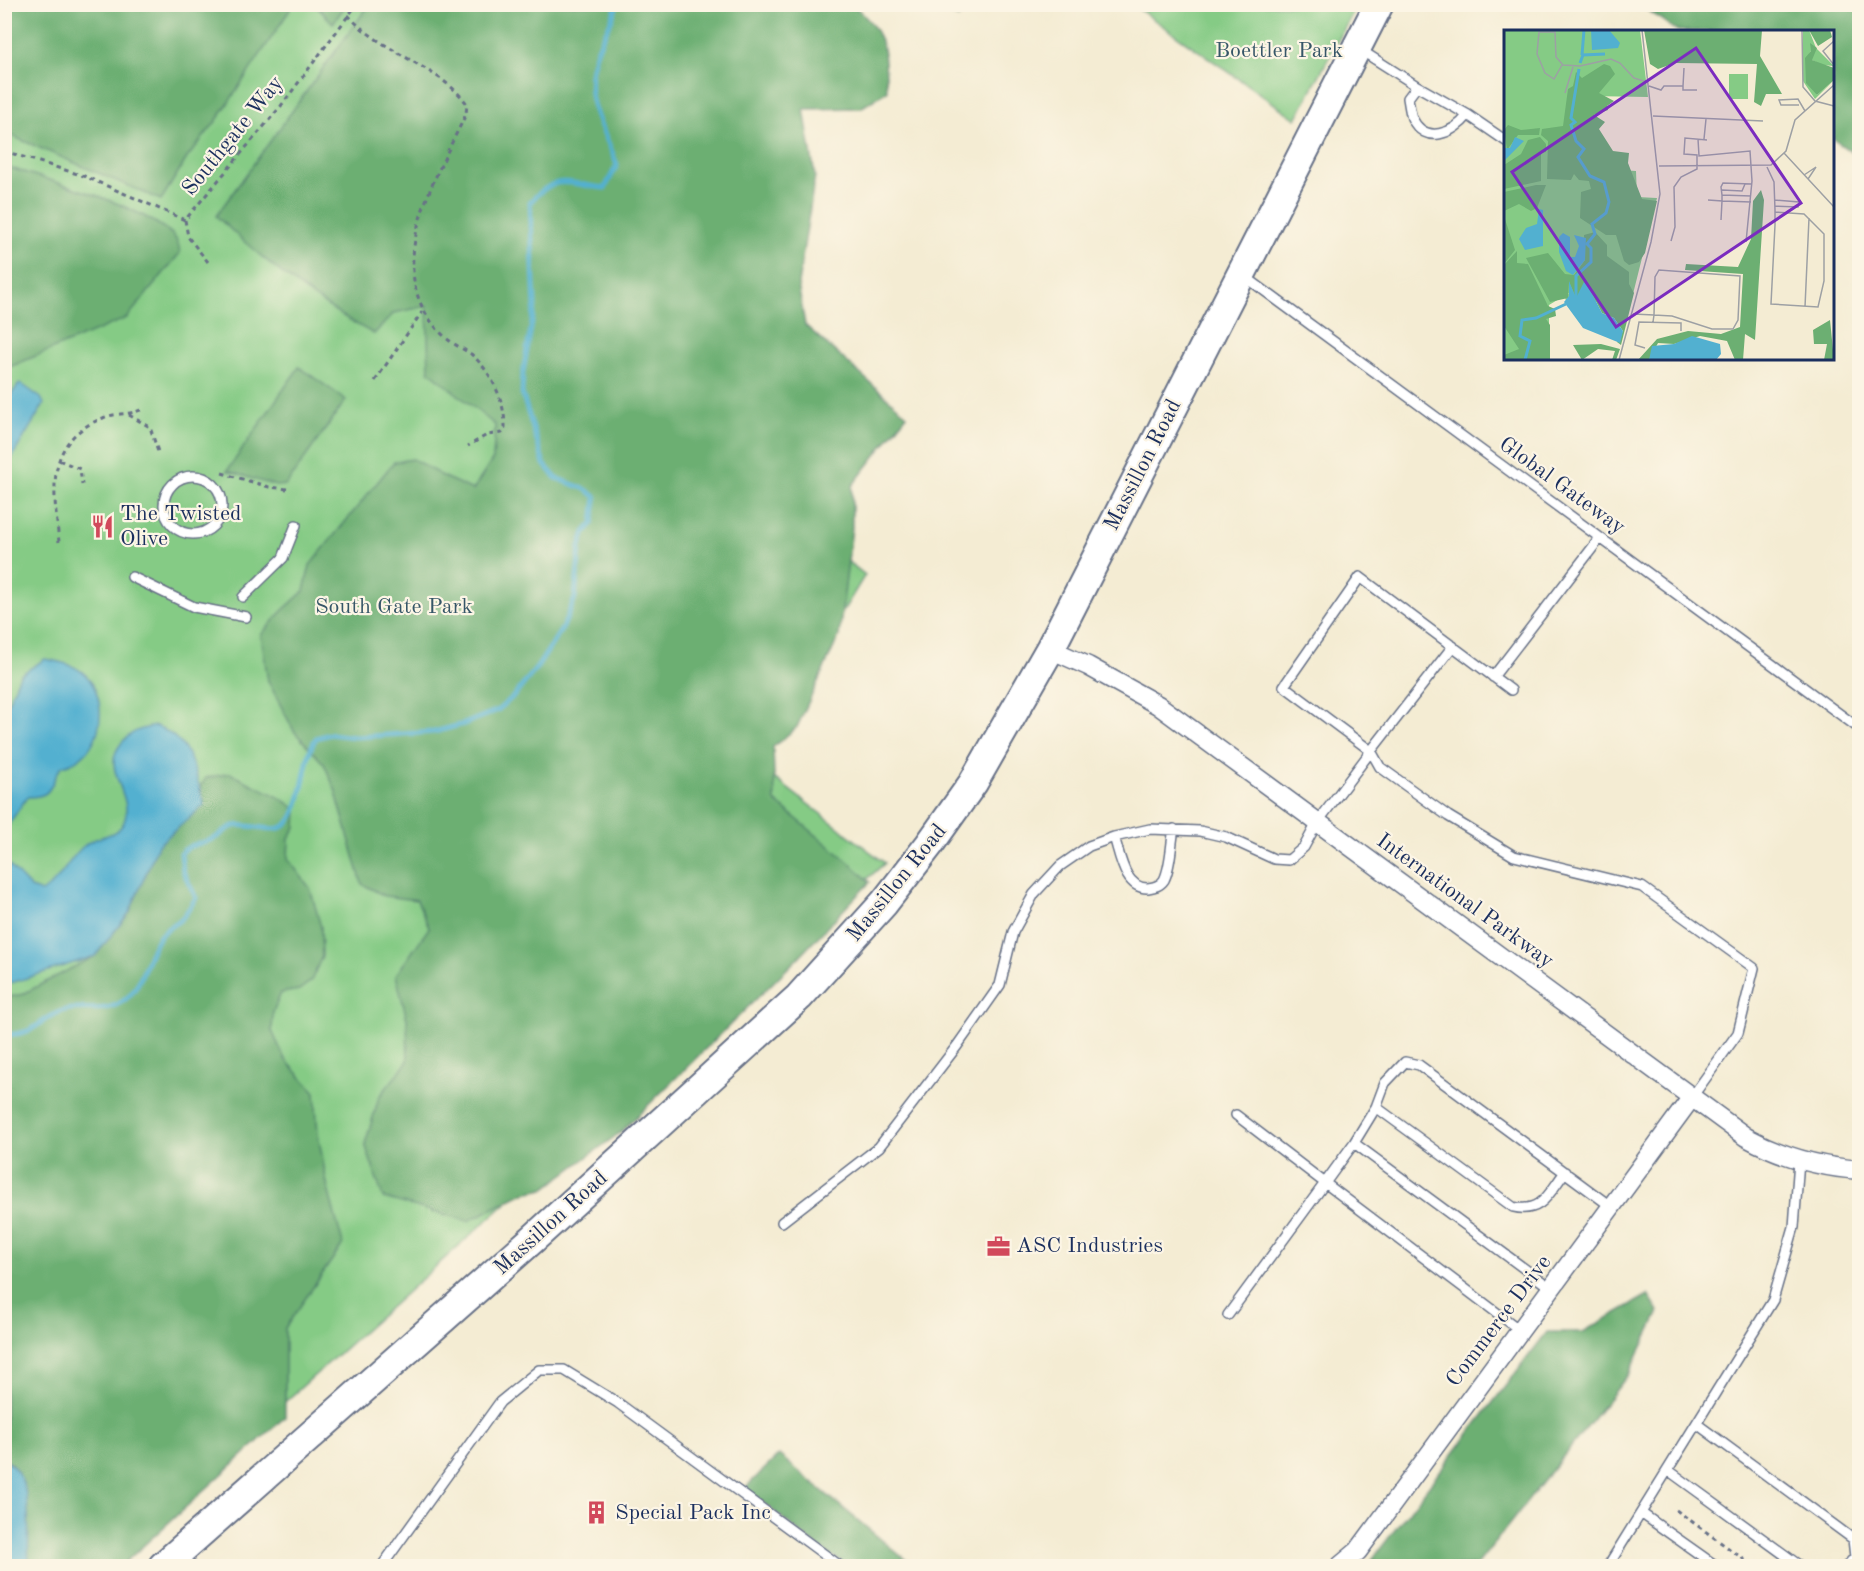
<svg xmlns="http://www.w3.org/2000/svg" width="1864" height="1571" font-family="'Old Standard TT',serif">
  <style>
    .green { fill: #85cb85; stroke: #507d72; stroke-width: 1.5 }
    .forest { fill: #6caf72; stroke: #446f68; stroke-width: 1.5 }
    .water { fill: #52b0d0; stroke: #367097; stroke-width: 1.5 }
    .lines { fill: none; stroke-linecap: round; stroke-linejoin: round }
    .stream { stroke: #52b0d0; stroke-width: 5 }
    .service-casing { stroke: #677187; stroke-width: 12 }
    .minor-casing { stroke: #677187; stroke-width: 21 }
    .primary-casing { stroke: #677187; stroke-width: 32 }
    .path { stroke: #677187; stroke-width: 3; stroke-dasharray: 4.5 4.5; stroke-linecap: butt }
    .service { stroke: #fff; stroke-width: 9 }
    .minor { stroke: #fff; stroke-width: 18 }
    .primary { stroke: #fff; stroke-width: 28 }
    .labels { text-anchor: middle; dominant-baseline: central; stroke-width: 4.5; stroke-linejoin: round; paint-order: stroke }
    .park-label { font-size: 22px; fill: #365668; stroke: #fcf5e5 }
    .street-label { font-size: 22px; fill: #1b2f5e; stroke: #fcf5e5 }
    .poi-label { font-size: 22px; fill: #1b2f5e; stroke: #fcf5e5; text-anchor: start }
    .inset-river { fill: none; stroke: #52b0d0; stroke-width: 3 }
    .inset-road { fill: none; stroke: #9da0a4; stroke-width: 1.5 }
    .view { fill: #7b2cbf; fill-opacity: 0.15; stroke: #7b2cbf; stroke-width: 3 }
    .inset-edge { fill: none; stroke: #1b2f5e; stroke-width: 3 }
  </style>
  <rect width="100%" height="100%" fill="#fcf5e5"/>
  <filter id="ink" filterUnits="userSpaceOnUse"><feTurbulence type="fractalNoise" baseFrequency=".0167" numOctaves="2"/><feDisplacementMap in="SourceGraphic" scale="12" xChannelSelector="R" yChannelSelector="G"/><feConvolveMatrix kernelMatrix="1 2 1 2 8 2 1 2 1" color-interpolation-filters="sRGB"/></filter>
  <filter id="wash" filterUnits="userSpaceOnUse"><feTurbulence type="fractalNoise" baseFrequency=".008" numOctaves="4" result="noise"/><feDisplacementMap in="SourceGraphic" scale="24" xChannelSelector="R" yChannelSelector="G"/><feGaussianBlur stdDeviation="1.35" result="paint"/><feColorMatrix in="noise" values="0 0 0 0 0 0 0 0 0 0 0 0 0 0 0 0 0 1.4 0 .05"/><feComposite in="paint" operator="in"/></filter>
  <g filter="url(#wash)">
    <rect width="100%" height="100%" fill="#f4ecd3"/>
    <path class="green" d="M5,5h778l-15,493 97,77 -113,186 133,102 -639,574 -241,-325z
      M1133,5h224l-61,114z"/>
    <path class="forest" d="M5,4h288v1l-76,115 -30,38 -26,42 -156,-67z
      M315,5h31l-13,18z
      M369,5h484c34,28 31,45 34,86l-26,17 -57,1 11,67 -17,108 7,41 102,90 -55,71v42l-13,108 -42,91 -24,20 2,54 75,62 20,19 -72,76 -177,174 -77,57 -20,4 -56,28 -85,-23 -18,-54 14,-47 29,-36 -1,-42 -11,-44 33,-47 -12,-28 -32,-4 -23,-12 -27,-95 -11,-25 -30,-33 -26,-50 -7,-46 20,-23 23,-21 6,-26 84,-103 19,-3 33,19 27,12 20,-31 2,-34 -66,-54 -2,-65 -33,7 -20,21c-57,-30 -111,-74 -158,-118z
      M939,5h24l-5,13z
      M1585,5h274v152l-26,-18 -1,-107 -155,-1 -32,-23z
      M4,166c51,16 119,33 163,64 8,5 12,13 13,23l-53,65 -115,48h-8z
      M299,367l47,33 -60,85 -10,1 -49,-15z
      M230,773c24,14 46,19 67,37l-1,17 -7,11 -1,21 22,29 11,39 1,29 -11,25 -12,9 -18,3 -8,19 -1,19 13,28 30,33 3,42 10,55 15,55 -58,84v89l-164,149h-92l-2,-24 -15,-78 -7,-4v-462l18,-4 72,-38 34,-43 29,-68 46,-40 -4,-18 6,-9z
      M1648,1295l11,17 -31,63 -152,191h-109l180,-234h36z
      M779,1455l134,111h-65l-30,-19 -73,-59z"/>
    <path class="water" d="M20,383l21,15 3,6 -39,65v-67z
      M45,659c16,3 34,6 45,21 20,29 10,78 -28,86 -14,18 -6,31 -35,31l-22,33v-120l15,-35z
      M156,726c35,14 39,45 48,79l-46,40 -29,68 -34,43 -90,29v-124l26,27 10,4c20,-10 27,-34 44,-47 13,-11 35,-7 40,-26 7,-24 -21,-48 -7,-71 10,-16 21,-19 38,-22z
      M5,1460c32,19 21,75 24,106h-24z"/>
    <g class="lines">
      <path class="stream" d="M4,1035c35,-1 33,-15 58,-24 18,-6 36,2 54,-6 28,-12 27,-46 43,-68 6,-8 13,-11 21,-17 6,-5 11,-15 16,-22l-13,-27 -2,-18c9,-10 22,-9 34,-15 6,-3 12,-10 19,-12 16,-4 43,11 55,-4 16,-21 14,-64 27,-84l14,-4 26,3 78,-5 30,-8 34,-14 17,-15 23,-29 25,-39 12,-29 5,-52 5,-14 8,-9 3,-26 -11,-8 -29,-11 -12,-14 -22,-71 1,-21 12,-66 -5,-104c29,-31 38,-17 75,-14l12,-23c-15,-43 -38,-66 -20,-114 6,-16 16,-30 20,-47"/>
    </g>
  </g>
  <g filter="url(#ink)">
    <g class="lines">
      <defs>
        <path id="service" d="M1359,49l58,37 -9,12c1,6 2,14 4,20 13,28 42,15 56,-3l38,26
          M1417,86l51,29
          M1243,275l617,454
          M164 505a29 29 0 1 1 58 0a29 29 0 1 1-58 0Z
          M132,577l62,30 52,10
          M243,597l40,-39 13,-33
          M1453,646l-82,105 9,16 68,49 66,40 128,31 112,81 -16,65 -46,64
          M1493,677l107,-139
          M1114,837c6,17 10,52 34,51 6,-1 12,-2 16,-8 7,-13 7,-37 10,-51
          M1376,1107l137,100c29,7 36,-14 52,-35
          M1354,1143l-29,40 196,148
          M782,1222l97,-75 78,-101 43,-61 13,-53 21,-38 26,-28 29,-20 25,-9 36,-8 50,2 26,6 48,22 15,1 15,-13 13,-24 54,-72 -87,-65 76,-109 151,113
          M1552,1289l-198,-146 22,-36 9,-24 20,-21 14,3 194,143
          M1228,1315l97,-132 -89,-68
          M1697,1424l156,115 2,18 -8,9
          M1668,1470l132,96
          M1641,1513l75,53
          M178,1556l14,10
          M382,1566l118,-164 39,-32h25l54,33 222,163
          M1608,1566l165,-266 21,-73 5,-67"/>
        <path id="minor" d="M1050,649l38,17 70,39 588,432c36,20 73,30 114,33
          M1340,1566l18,-15 334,-454"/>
        <path id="primary" d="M163,1566l371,-328 265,-241 85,-94 45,-58 44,-62 77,-134 329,-645"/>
      </defs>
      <use href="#service" class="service-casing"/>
      <use href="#minor" class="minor-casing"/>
      <use href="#primary" class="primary-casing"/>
      <path class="path" d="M348,15c34,38 94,53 119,89l-1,10c-32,67 -89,159 -22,222 8,8 18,12 27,18 20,17 34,47 34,73l-3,6 -15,2 -19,11
        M4,151l80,25 101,44 96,-114 76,-102
        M185,220l3,17 20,25
        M375,381l47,-69
        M129,415l21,12 8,25
        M59,460l21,9 2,16
        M222,473l47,14 18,2
        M59,542c-5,-50 -16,-101 44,-124 14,-6 25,-2 40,-9
        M1676,1510l77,56"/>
      <use href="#service" class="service"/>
      <use href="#minor" class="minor"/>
      <use href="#primary" class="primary"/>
    </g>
  </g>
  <defs>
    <symbol id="restaurant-bare" viewBox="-9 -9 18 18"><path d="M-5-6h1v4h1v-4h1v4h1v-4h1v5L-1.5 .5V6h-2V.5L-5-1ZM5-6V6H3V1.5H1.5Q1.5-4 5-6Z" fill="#d1495b" stroke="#fcf5e5" stroke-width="2.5" paint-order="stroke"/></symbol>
    <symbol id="office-bare" viewBox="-9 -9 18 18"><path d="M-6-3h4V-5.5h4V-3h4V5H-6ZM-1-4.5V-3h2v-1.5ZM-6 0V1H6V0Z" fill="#d1495b" stroke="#fcf5e5" stroke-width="2.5" paint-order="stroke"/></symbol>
    <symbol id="building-bare" viewBox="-9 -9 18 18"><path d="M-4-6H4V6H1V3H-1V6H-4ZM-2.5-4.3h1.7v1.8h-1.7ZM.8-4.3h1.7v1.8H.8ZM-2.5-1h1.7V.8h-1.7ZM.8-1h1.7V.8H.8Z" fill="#d1495b" stroke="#fcf5e5" stroke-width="2.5" paint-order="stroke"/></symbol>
  </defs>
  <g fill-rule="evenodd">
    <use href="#restaurant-bare" x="86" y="510" width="33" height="33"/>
    <use href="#office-bare" x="982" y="1230" width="33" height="33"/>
    <use href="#building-bare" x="580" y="1496" width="33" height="33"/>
  </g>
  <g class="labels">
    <g class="park-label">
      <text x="1279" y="51">Boettler Park</text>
      <text x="394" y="607">South Gate Park</text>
    </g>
    <g class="street-label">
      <text transform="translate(233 136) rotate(-51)">Southgate Way</text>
      <text transform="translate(1143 465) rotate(-63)">Massillon Road</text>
      <text transform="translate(1562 486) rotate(36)">Global Gateway</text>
      <text transform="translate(897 883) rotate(-51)">Massillon Road</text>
      <text transform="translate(1465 901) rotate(36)">International Parkway</text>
      <text transform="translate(551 1223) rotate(-42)">Massillon Road</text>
      <text transform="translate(1499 1321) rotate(-53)">Commerce Drive</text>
    </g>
    <g class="poi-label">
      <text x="120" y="514">The Twisted<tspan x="120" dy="25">Olive</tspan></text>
      <text x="1016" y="1246">ASC Industries</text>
      <text x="615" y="1513">Special Pack Inc</text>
    </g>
  </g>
  <g transform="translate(1504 30)">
    <rect width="330" height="330" fill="#f4ecd3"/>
    <path d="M0,0h136l8,67 -58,-1 -1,42 32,32 15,1 1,26 20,1 -25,100 -61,6 -6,-5 4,-6 -20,12v55h-45zM299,0h6l7,18 18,18 -12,-1 -10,-5 -1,-9 -2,3 -1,22 9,19 17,-15 -19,19 -12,-18zM225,44h19v25h-19z" fill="#85cb85"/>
    <path d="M140,0h118l-2,26 22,38h-16l-5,12 -7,-4 3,-38 -82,-1 -17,6 -8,-5zM305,0h21l2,7 -14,9zM306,13l7,5 -5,12 22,8v12l-17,15 -11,-12 -1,-25 6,-7zM100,34l6,2 5,8 -16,19 15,8 -7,5 1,4 -14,5 11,7 -6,7 14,22 16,2 -1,10 14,36 15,2 -12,52 -6,9 -10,3 -5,-4 -8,-26h-10l-26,-17 1,-26 10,-3 -2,-8 -10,-1 -5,-6 -3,6 -24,-1 1,-38 -7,-6 1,-6 21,-3 5,-37 5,-3 3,-14 6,6zM4,95l13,5 19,-2 -1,7h-21l-11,15 -3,-20zM36,107l6,7v8l-5,1v28l-37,8v-24l17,-11 7,-14zM32,155h10l-9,23 -6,3 -12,-7 -15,7v-19zM257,160l3,10 -9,140 -10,-6 -2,26h-8l-8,-19 -27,-5 -26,8 -16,-1 -9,17h-11l19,-21 31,-8 33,3 19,-7 3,-53 -58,-4 1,-6 52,3 13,-28 2,-38zM0,186l11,34 -11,14zM91,202l12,13v11l22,16v12l5,9 -13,52 -4,-3 6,-11 -9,-13 -12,-5 -15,-29 -11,14 -7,-16 -1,16 -18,4 -24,-44 22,-5 17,21 9,1 11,-15 -1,-25zM13,221v12l11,1 20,42 7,3 1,7 -10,3 4,6v35h-46v-5l15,-6 -15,-23v-61zM326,290l4,40h-10l3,-16h-13l-1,-14zM97,314l19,5 -4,11h-4l3,-9 -17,-2 -16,11 -9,-15z" fill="#6caf72"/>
    <path d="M87,0h18l11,13 -2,5 -26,2zM11,107l9,4 -20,20v-13h6zM35,179l4,1v36l-18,4 -6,-11 7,-11 11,-4zM59,203l7,4v20h5l4,-11 -5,-11 12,3 -1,22 -12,15 -7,-4 -7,-19v-15zM65,251l7,17 8,-16 3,2 15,29 12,5 9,13 -3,12 -37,-15 -19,-26 5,-6zM188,306l28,8 1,10 -5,6h-67l3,-14 22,-2z" fill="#52b0d0"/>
    <path class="inset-river" d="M78,25l2,-25M76,33l3,-8 22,-1M72,268v-22l15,-14v-14l-4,-4 8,-10 -3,-10 14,-11 3,-11 -5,-20 -14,-6 -12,-19 6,-8 -8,-8 -5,-16 4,-3 -4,-4 8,-49M21,330l5,-19 -10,-5 2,-16 14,-2 30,-14"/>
    <path class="inset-road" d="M298,0l1,57 12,14 19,5M330,11l-11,10 11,14M58,35l-8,14 -9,-6 -8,-19 2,-22h16l1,25 7,8 17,1 31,-7 9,4 14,15 13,4M145,56l12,4 3,-4h19v4h14M179,56l1,-18M61,63l8,-26M295,75h-18l-2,-5 19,-1 7,12M149,86l110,5M194,109l1,17 51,-5 2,30 -6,61M200,109l2,-20M280,123l50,54M155,136l112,-1 15,-14 9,-31 39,-35M263,137l7,15 1,28v15l-4,79 47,3 6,-26v-47l-20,-20 -29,-2M300,145l12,-8 -8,12M218,160l20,1 3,-7M218,165v6l29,1M247,166l-29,-1 -1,-8 2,-4 29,1M204,170l14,1 -1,19M270,170l25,2 -1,5 -23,-1M167,211l4,-14 -1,-40 7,-10 16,-8v-14l-13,-1 1,-16 22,2M301,277l4,-89M129,284l21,1 18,1 40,13h21l5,-9 2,-44 -81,-6 -4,7 -1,38 -1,7M141,318l-10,-3 4,-23 42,1v8M115,330l32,-118 9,-48 -18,-164"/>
    <path class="view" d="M192,18l105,155 -185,124 -104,-155z"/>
    <rect width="330" height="330" class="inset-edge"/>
  </g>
  <rect width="1864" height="1571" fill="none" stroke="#fcf5e5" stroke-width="24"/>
</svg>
